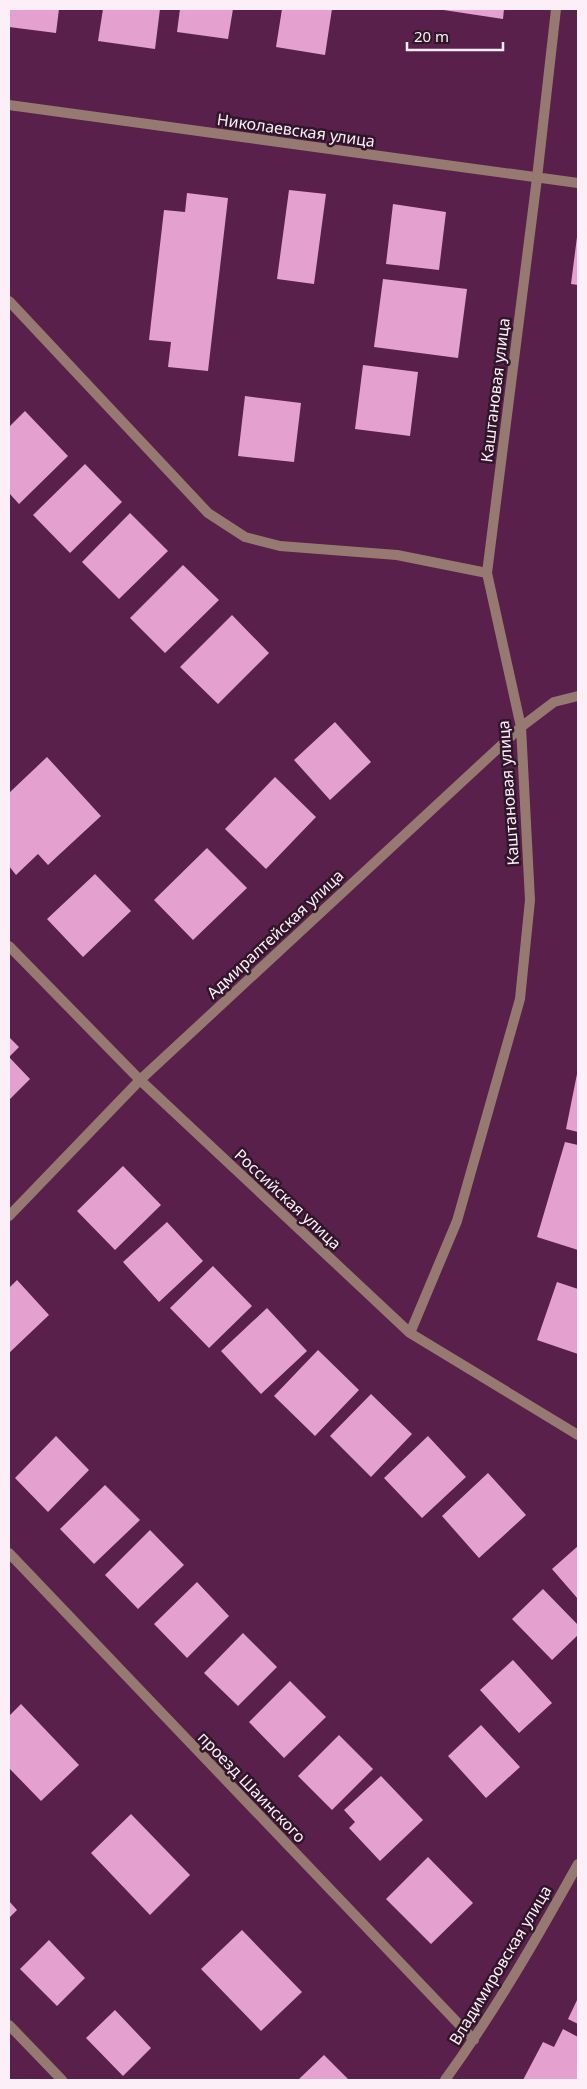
<svg xmlns="http://www.w3.org/2000/svg" width="587" height="2089" font-family="'Noto Sans',sans-serif">
  <style>
    .building { fill: #e4a1d0 }
    .lines { fill: none; stroke-linecap: round; stroke-linejoin: round }
    .street { stroke: #967a72; stroke-width: 10 }
    .labels { text-anchor: middle; dominant-baseline: central; stroke-width: 5; stroke-linejoin: round; paint-order: stroke }
    .street-label { font-size: 16px; fill: #fdeff8; stroke: #2f1628 }
  </style>
  <rect width="100%" height="100%" fill="#58204a"/>
  <path class="building" d="M9,9h50l-3,24 -47,-6z
    M103,9h57l-5,40 -57,-8z
    M180,9h53l-5,30 -51,-7z
    M282,9h50l-7,46 -49,-8z
    M437,9h67l-1,10z
    M289,190l37,4 -12,90 -37,-5z
    M187,193l41,5 -20,173 -40,-4 3,-25 -22,-2 15,-130 21,2z
    M393,204l53,8 -7,58 -53,-6z
    M577,237h1v48l-7,-1z
    M383,279l84,10 -9,69 -84,-11z
    M363,365l55,7 -8,64 -55,-7z
    M245,396l56,7 -7,59 -56,-6z
    M25,411l43,45 -49,48 -10,-11v-66z
    M85,464l37,38 -52,51 -37,-38z
    M130,513l38,38 -49,48 -37,-37z
    M183,565l36,35 -54,53 -35,-35z
    M232,615l37,38 -51,51 -38,-37z
    M335,722l36,40 -41,38 -36,-40z
    M47,757l54,59 -53,49 -10,-11 -22,21 -7,-9v-73z
    M275,777l41,40 -50,52 -41,-40z
    M207,848l40,40 -54,52 -39,-40z
    M95,874l36,37 -48,46 -36,-38z
    M9,1037l10,10 -10,10z
    M9,1057l21,22 -21,21z
    M577,1074l1,1v57l-12,-3z
    M565,1142l13,3v105l-41,-13z
    M123,1166l38,39 -46,45 -38,-39z
    M167,1222l36,39 -44,41 -36,-40z
    M213,1266l39,40 -43,42 -39,-40z
    M17,1280l32,35 -40,38v-65z
    M557,1282l21,7v65l-41,-14z
    M267,1308l40,43 -46,43 -40,-43z
    M318,1350l41,40 -44,46 -41,-40z
    M371,1394l41,40 -41,43 -41,-41z
    M56,1436l33,34 -41,42 -33,-34z
    M428,1436l38,41 -44,41 -38,-40z
    M488,1473l38,42 -47,43 -37,-42z
    M105,1485l35,35 -46,44 -34,-35z
    M150,1530l34,35 -46,44 -33,-34z
    M578,1546v53l-26,-30z
    M197,1582l32,34 -42,42 -33,-34z
    M543,1589l35,36v10l-26,25 -40,-41z
    M243,1633l34,34 -39,39 -34,-33z
    M513,1660l39,43 -33,30 -39,-43z
    M290,1681l36,36 -42,41 -35,-36z
    M21,1704l58,61 -38,36 -32,-33v-52z
    M481,1725l39,42 -34,31 -38,-42z
    M339,1735l34,34 -41,41 -34,-34z
    M381,1776l42,44 -43,41 -31,-33 6,-6 -11,-12z
    M131,1814l59,61 -40,40 -59,-62z
    M428,1857l45,46 -42,41 -45,-45z
    M9,1901l8,9 -8,8z
    M242,1930l60,62 -41,39 -60,-62z
    M49,1940l36,38 -28,28 -37,-37z
    M578,1998v26l-10,-5z
    M115,2010l36,38 -28,28 -37,-38z
    M563,2029l15,8v43h-55l20,-38 11,5z
    M324,2055l25,25h-51z"/>
  <g class="lines">
    <path class="street" d="M9,105l569,78
      M9,301l199,212 37,24 35,9 117,9 90,18
      M9,946l131,134 270,253 168,102
      M9,1216l131,-136 381,-353 33,-25 24,-6
      M410,1333l47,-112 63,-222 10,-99 -9,-173 -34,-154 50,-395 19,-169
      M9,1553l465,487
      M9,2025l53,55
      M445,2080c50,-69 92,-142 133,-216"/>
  </g>
  <g class="labels">
    <g class="street-label">
      <text transform="translate(296 130) rotate(8)">Николаевская улица</text>
      <text transform="translate(495 390) rotate(-83)">Каштановая улица</text>
      <text transform="translate(508 793) rotate(-94)">Каштановая улица</text>
      <text transform="translate(275 934) rotate(-43)">Адмиралтейская улица</text>
      <text transform="translate(288 1199) rotate(43)">Российская улица</text>
      <text transform="translate(252 1787) rotate(46)">проезд Шаинского</text>
      <text transform="translate(500 1965) rotate(-59)">Владимировская улица</text>
    </g>
  </g>
  <rect width="587" height="2089" fill="none" stroke="#fdeff8" stroke-width="20"/>
  <path d="M407 42v8h96v-8" fill="none" stroke="#fdeff8" stroke-width="2.5"/>
  <text x="414" y="42" font-size="15" fill="#fdeff8" stroke="#2f1628" stroke-width="4" paint-order="stroke">20 m</text>
</svg>
